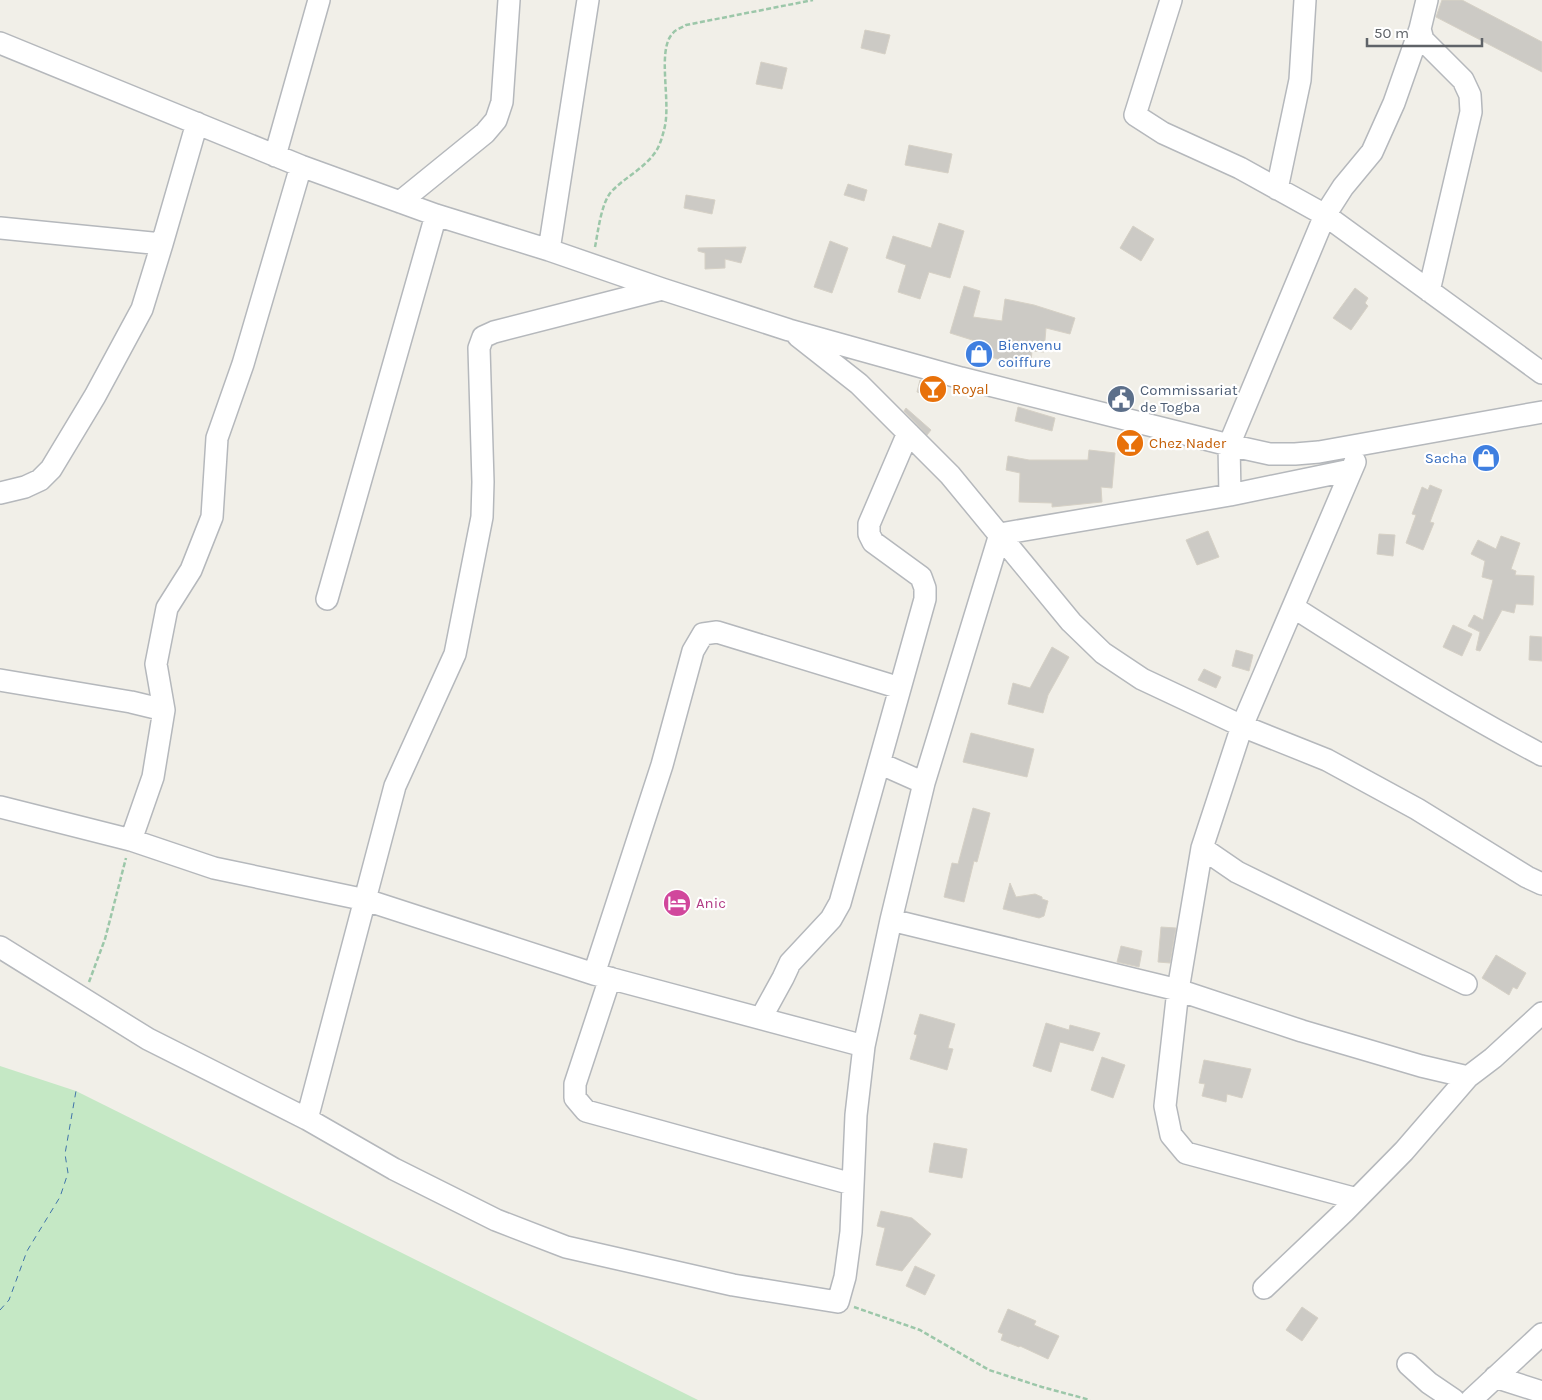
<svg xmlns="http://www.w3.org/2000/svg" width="1542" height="1400" font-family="Karla,sans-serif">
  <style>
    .green { fill: #c5e8c5 }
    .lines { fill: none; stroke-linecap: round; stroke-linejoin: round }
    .ferry { stroke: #4174aa; stroke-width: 1; stroke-dasharray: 6 5; stroke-linecap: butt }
    .building { fill: #cccac5; stroke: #d6d1c6 }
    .minor-casing { stroke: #b5b8bc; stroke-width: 24 }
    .path { stroke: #9cc7a9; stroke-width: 2.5; stroke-dasharray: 5 2.5; stroke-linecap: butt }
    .minor { stroke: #fff; stroke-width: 21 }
    .labels { text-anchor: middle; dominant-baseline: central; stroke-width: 4.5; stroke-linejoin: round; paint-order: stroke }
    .shop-label { font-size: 15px; fill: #366cbe; stroke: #fff; text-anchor: start }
    .food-label { font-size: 15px; fill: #c56008; stroke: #fff; text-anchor: start }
    .service-label { font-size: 15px; fill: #4e5e75; stroke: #fff; text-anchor: start }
    .hotel-label { font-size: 15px; fill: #b23c85; stroke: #fff; text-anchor: start }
  </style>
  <rect width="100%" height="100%" fill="#f1efe8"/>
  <path class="green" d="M0,1066l76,25 622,309h-698z"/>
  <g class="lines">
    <path class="ferry" d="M0,1310l9,-10 18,-49 33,-54 8,-24 -3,-19 11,-63"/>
  </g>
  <path class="building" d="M1442,0h20l80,42v30l-106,-55z
    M865,30l25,5 -5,19 -24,-6z
    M761,62l26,6 -5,21 -26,-5z
    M909,145l43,9 -4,19 -43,-8z
    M848,184l19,6 -3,11 -20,-6z
    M686,195l29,5 -3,14 -28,-6z
    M939,223l25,8 -14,47 -21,-6 -9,27 -22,-7 8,-27 -20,-7 7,-22 38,12z
    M1133,226l21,13 -13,22 -21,-13z
    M830,241l18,7 -16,45 -18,-6z
    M746,247l-5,16 -16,-4v9l-20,1v-16l-7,-2v-3z
    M964,286l16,5 -7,26 29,4 3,-22 29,6 41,13 -5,16 -24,-6 -2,24 -12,-1 -1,11 -16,-2 -2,4 -28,-9 3,-10 -38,-12z
    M1355,288l13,10 -3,5 3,3 -17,24 -18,-12z
    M920,380l26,7 -4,12 -25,-7z
    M1018,407l37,11 -3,13 -37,-10z
    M906,408l25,22 -4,5 -23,-24z
    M1089,450l26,3 -3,35 -11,-1 1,15 -50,5v-4l-33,-1 1,-29 -14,-3 2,-14 21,4h59z
    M1430,485l12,5 -12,32 4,1 -11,27 -17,-7 10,-28 -4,-1 10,-27 6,3z
    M1208,531l11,26 -22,8 -11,-25z
    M1379,534l16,1 -2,21 -16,-2z
    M1501,536l19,7 -9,26 5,2 -1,4 19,1 -1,29 -17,-1 -2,9 -12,-3 -22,41 -4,-1 4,-18 -12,-6 6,-11 9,5 10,-40 -11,-3 3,-16 -14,-7 7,-14 18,9z
    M1453,625l19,9 -10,22 -19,-9z
    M1530,636l12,1v24l-13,-1z
    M1052,647l17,10 -21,38 -5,18 -35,-9 5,-21 17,5z
    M1236,650l17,5 -4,16 -17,-5z
    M1204,669l17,8 -5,11 -18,-8z
    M971,733l63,16 -7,28 -64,-15z
    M973,808l17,5 -13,49 -3,-1 -10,41 -20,-5 8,-34 6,1z
    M1010,883l6,14 19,-3 7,3v2l6,2 -4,15 -5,2 -36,-9z
    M1161,927l15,1 -6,35 -12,-1z
    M1121,946l21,5 -3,16 -22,-5z
    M1496,955l30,18 -9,16 -4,-2 -4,8 -27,-17z
    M920,1014l35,10 -7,24 5,1 -6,21 -37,-11 7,-24 -3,-1z
    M1046,1023l23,7 1,-5 30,8 -7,18 -33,-9 -9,30 -18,-6z
    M1102,1057l23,8 -12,33 -22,-8z
    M1204,1060l47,9 -9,29 -15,-4 -1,8 -24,-6 3,-12 -6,-1z
    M934,1143l33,6 -5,29 -33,-6z
    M881,1211l31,7 19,16 -29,37 -26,-6 9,-37 -8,-2z
    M915,1266l20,9 -10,20 -19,-9z
    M1302,1307l16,11 -16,23 -16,-11z
    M1008,1309l28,12 -2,4 25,11 -11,23 -28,-13 -1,1 -18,-7 2,-6 -5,-2z"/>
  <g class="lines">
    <defs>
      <path id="minor" d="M1171,0l-36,115 28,18 77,35 85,47 217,158
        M1427,0l-7,29 3,11 40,40 7,15 1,17 -42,179
        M0,43l301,123 135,49 113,35 113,39 127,41 172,48 268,67 41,9h25l24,-2 223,-40
        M275,156l44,-156
        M1277,189l23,-109 5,-80
        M400,202l85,-69 11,-13 6,-18 7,-102
        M0,228l162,16
        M549,250l39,-250
        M798,336l61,48 91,91 121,147 32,31 39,26 100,47 85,34 90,49 110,68 15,7
        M1355,462l-113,264 -40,122 -24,142 -13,116 6,29 15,18 171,46
        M0,493l25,-6 15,-7 11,-11 44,-73 47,-87 20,-65 35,-121
        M1230,495l-1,-50 96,-230 18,-28 29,-35 22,-49 26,-74
        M327,599l109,-384
        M1293,607c81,52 163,103 249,148
        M0,680l131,22 33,8
        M879,763l45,20
        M0,807l131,33 83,28 152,32 228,74 270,72
        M131,840l22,-63 11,-67 -8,-46 11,-56 24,-38 21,-53 5,-79 26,-74 58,-198
        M1202,848l35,24 229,112
        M891,920l287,70 124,41 119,35 47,11
        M0,947l148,92 159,80 87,50 102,51 70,27 167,38 105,17 7,-25 6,-45 5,-117 8,-69 27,-126 33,-137 76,-249 230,-39 121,-25
        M594,974l68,-209 31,-114 10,-17 14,-2 183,56
        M610,978l-35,106v14l11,13 266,73
        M761,1018l22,-40 7,-15 41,-44 9,-16 85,-304v-11l-4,-11 -48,-35 -4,-8v-10l39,-91
        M307,1119l88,-333 60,-132 27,-137 1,-35 -4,-134 4,-11 11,-5 168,-43
        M1264,1288l80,-76 60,-61 64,-74 25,-19 49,-45
        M1408,1364l21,19 25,17
        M1495,1377l47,15
        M1471,1400l71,-66"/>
    </defs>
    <use href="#minor" class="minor-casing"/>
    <path class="path" d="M595,247c3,-15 6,-43 16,-55 13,-14 32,-23 43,-38 5,-6 8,-16 10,-24 8,-27 -8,-80 9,-97 3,-4 9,-5 13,-8l127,-25
      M89,982l16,-43 21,-81
      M854,1307l66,23 69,40 53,17 48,13"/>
    <use href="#minor" class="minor"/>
  </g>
  <defs>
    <symbol id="shop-disc" viewBox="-11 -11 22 22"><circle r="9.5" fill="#3f7fe0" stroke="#fff"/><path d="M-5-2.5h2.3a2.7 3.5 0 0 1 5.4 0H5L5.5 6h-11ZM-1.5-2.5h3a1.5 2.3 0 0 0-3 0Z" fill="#fff"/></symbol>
    <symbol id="bar-disc" viewBox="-11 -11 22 22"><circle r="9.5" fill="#e8710a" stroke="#fff"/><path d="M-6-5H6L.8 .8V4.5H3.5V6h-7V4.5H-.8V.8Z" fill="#fff"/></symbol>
    <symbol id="civic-disc" viewBox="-11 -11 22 22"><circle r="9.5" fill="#5c6f8a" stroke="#fff"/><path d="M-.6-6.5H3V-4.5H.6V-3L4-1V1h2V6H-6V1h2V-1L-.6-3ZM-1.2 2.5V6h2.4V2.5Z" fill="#fff"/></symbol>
    <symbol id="hotel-disc" viewBox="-11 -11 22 22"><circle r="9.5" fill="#d1479c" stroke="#fff"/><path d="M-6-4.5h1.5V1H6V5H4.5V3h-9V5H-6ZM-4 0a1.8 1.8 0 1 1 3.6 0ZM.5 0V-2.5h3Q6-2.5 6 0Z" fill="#fff"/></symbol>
  </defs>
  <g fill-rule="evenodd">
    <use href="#shop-disc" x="963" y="338" width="32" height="32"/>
    <use href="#bar-disc" x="917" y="373" width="32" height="32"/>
    <use href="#civic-disc" x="1105" y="383" width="32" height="32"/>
    <use href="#bar-disc" x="1114" y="427" width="32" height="32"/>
    <use href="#shop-disc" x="1470" y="442" width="32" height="32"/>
    <use href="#hotel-disc" x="661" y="887" width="32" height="32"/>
  </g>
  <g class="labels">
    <g class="shop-label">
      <text x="998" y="345">Bienvenu<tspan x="998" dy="17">coiffure</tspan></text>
      <text x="1467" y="458" text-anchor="end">Sacha</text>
    </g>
    <g class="food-label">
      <text x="952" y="389">Royal</text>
      <text x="1149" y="443">Chez Nader</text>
    </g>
    <g class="service-label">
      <text x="1140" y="390">Commissariat<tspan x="1140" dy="17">de Togba</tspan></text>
    </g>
    <g class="hotel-label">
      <text x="696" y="903">Anic</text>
    </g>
  </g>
  <path d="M1367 38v8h115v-8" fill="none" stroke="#5f6368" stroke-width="2.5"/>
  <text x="1374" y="38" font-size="15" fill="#5f6368" stroke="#ffffff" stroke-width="4" paint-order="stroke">50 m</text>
</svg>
